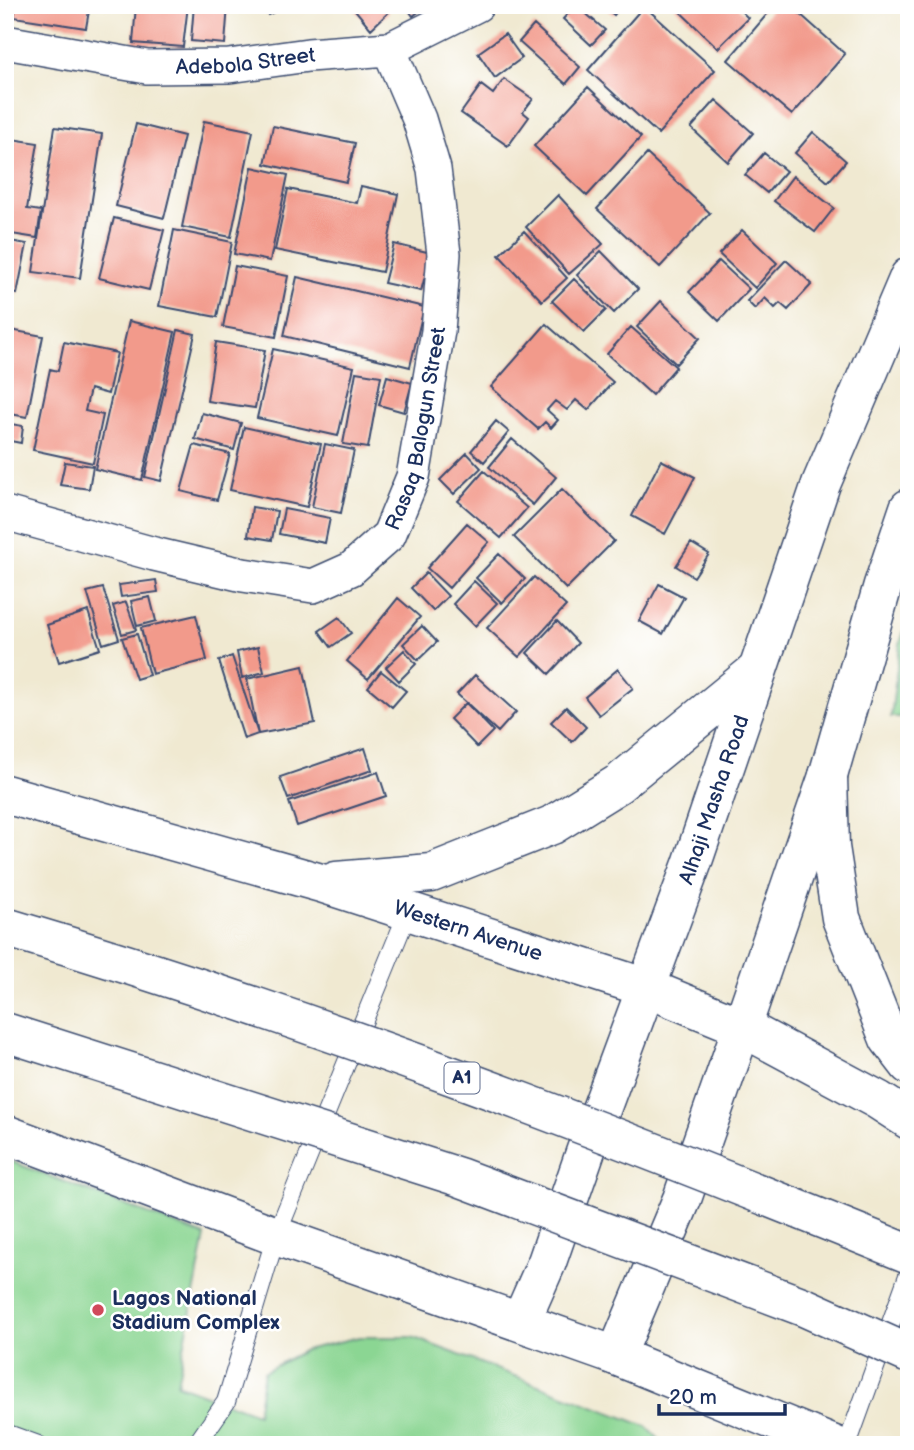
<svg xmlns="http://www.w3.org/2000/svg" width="914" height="1450" font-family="'Balsamiq Sans',sans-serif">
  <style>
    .green { fill: #8bd693; stroke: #538278; stroke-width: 2 }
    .building { fill: #f29a8b }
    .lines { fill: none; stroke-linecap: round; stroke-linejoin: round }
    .service-casing { stroke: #3b4b6f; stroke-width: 20 }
    .minor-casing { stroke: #3b4b6f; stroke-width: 36 }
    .tertiary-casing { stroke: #3b4b6f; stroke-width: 41 }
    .primary-casing { stroke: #3b4b6f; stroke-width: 41 }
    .service { stroke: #fff; stroke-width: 18 }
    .minor { stroke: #fff; stroke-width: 33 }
    .tertiary { stroke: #fff; stroke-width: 38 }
    .primary { stroke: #fff; stroke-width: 38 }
    .motorway-bridge-casing { stroke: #3b4b6f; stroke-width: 41; stroke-linecap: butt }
    .motorway-bridge { stroke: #fff; stroke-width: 38 }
    .poi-dot { fill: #d1495b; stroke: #fff; stroke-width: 2.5 }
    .labels { text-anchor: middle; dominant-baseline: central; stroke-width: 5; stroke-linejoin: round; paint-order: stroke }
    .shield { fill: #fff; stroke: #5f6d8e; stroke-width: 2 }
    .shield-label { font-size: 19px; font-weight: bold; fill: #1b2f5e }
    .street-label { font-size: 21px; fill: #1b2f5e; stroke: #fff }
    .poi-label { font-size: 21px; font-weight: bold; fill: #1b2f5e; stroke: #fff; text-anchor: start }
  </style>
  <rect width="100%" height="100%" fill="#fff"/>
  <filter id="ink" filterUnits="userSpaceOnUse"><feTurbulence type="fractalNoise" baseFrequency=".0143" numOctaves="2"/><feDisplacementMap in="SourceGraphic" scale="14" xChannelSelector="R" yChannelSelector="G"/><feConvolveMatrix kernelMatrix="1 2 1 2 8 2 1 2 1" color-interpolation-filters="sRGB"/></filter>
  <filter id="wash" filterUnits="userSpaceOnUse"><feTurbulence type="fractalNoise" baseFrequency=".00686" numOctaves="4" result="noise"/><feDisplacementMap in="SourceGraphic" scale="28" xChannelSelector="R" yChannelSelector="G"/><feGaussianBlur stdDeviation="1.57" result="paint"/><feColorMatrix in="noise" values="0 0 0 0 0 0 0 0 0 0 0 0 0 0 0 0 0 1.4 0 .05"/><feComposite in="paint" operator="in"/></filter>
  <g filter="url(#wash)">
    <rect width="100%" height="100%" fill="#f0e9d1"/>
    <path class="green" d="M909,616v101h-18l9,-73z
      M5,1159l200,77 -28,148 80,30 7,-42 41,-22 54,-13h53l234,89 19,19h-660z"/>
    <g id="blocks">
      <path class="building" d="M16,5h74l-4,23 -72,-11z
        M136,5h52l-5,42 -50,-4z
        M194,5h34l-3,39 -34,-3z
        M264,5h25l-21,10z
        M351,5h32l6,7 -18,17z
        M405,5h22l-14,11z
        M576,5l29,25 -14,15 -28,-26z
        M602,5h20l-8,10z
        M673,5h62l13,13 -30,30z
        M753,5h14l-7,7z
        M775,5h15l55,49 -53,61 -64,-55z
        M644,6l71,64 -57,64 -70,-64z
        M534,25l46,42 -14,17 -47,-42z
        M505,34l17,24 -27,20 -17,-25z
        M504,79l29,20 -10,13 6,5 -21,29 -47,-33 20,-28 12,9z
        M588,87l53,50 -54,59 -53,-50z
        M716,100l37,33 -25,29 -37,-34z
        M204,121l49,10 -22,106 -49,-10z
        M136,124l48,12 -20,82 -48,-12z
        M273,126l82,17 -9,39 -81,-18z
        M55,127l47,7 -22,144 -47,-6z
        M813,132l33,29 -18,21 -33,-29z
        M5,138l33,5 -11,66 14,2 -4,27 -32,-5z
        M764,153l22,18 -19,22 -22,-18z
        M647,154l63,59 -50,54 -63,-58z
        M252,167l36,8 -18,86 -36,-7z
        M793,176l41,32 -19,24 -41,-31z
        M361,186l37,8 -16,78 -107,-22 13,-61 69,14z
        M558,195l45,49 -34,30 -43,-47z
        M114,218l50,12 -15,60 -50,-12z
        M174,230l58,12 -15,75 -58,-11z
        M742,230l35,33 -22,25 -36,-34z
        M524,231l43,47 -25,23 -43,-46z
        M5,240l22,4 -10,50 -12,-2z
        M394,244l37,9 -10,38 -37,-8z
        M601,251l37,38 -24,24 -37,-38z
        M786,260l26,24 -24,26 -8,-7 -5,5 -10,-10 -10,11 -8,-8z
        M719,261l30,28 -30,32 -30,-29z
        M235,266l53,10 -12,61 -53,-10z
        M297,277l127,30 -14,60 -126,-31z
        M574,279l32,31 -22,22 -32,-31z
        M661,301l39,37 -24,26 -39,-37z
        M129,321l46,11 -33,148 -47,-11z
        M546,324l67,58 -25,28 -12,-10 -9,10 -12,-9 -8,9 11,10 -7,8 -6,-6 -7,7 -47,-42z
        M631,327l45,40 -24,28 -45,-41z
        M5,329l38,7 -16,81 -22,-4z
        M178,330l17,4 -34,147 -16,-4z
        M64,342l53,11 -9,41 -18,-5 -5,22 18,4 -10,48 -60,-13 17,-81 8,2z
        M216,342l49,8 -10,58 -48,-7z
        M273,349l81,18 -16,69 -81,-18z
        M356,372l25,4 -13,72 -25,-4z
        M387,376l25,7 -8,29 -25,-7z
        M202,413l39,10 -7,27 -39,-11z
        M496,421l13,11 -25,30 -13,-11z
        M5,423l18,3 -2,17 -16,-3z
        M244,427l77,17 -14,63 -77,-17z
        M512,439l44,38 -23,28 -44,-38z
        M325,444l29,6 -13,63 -29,-6z
        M194,445l36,9 -13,46 -36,-9z
        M467,453l14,15 -27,26 -14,-14z
        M661,460l34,17 -30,57 -33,-18z
        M65,462l28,4 -4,23 -29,-4z
        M484,471l43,37 -26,30 -43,-37z
        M562,489l52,52 -48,48 -52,-52z
        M252,507l25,4 -5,29 -24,-4z
        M284,509l46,9 -5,25 -46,-9z
        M467,523l22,19 -40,46 -22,-20z
        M691,543l18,11 -15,23 -18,-11z
        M499,554l26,25 -23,24 -26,-25z
        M426,573l22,23 -15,15 -22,-23z
        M534,577l32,29 -47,51 -32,-29z
        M156,580l2,12 -37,5 -2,-12z
        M474,581l23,22 -22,23 -22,-22z
        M659,584l25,13 -21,37 -24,-13z
        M103,588l16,51 -16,5 -16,-52z
        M150,597l6,24 -19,5 -6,-25z
        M398,598l22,19 -52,62 -21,-18z
        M126,602l10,28 -14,4 -9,-28z
        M88,611l12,38 -41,13 -12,-37z
        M196,615l11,45 -55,14 -11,-46z
        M339,617l12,16 -20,14 -12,-16z
        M557,621l21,22 -29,31 -22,-21z
        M422,626l15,16 -19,18 -15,-16z
        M137,634l12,41 -13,4 -14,-41z
        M258,647l6,25 -22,6 -5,-26z
        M404,650l12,14 -17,17 -13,-14z
        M232,656l26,78 -14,5 -25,-78z
        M303,666l12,57 -57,11 -11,-55z
        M618,669l15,19 -34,27 -14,-18z
        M381,671l25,20 -14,16 -24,-20z
        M475,675l41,37 -18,20 -41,-38z
        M466,703l27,28 -16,16 -27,-28z
        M566,707l20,20 -14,15 -21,-20z
        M365,748l7,22 -84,29 -8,-22z
        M378,772l8,24 -89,30 -8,-24z"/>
    </g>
  </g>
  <g filter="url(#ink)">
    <use href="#blocks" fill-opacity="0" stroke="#3b4b6f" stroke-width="2"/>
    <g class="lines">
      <defs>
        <path id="service" d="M5,1433l33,12
          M196,1445l30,-43 50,-166 132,-324
          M847,1445l62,-172"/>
        <g id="minor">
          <path id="s1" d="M5,42l142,25 82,-1 79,-11 81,-6 88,-44"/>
          <path id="s2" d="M5,513l149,41 89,21 70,11 38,-17 38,-34 24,-58 25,-146 6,-77 -10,-85 -15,-50 -30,-70"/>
        </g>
        <g id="tertiary">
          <path id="s3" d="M521,1321l26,-59 39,-112 106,-286 129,-380 88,-207"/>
          <path d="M616,1356l66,-157 60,-172 86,-251 55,-191 26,-77"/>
        </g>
        <g id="primary">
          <path d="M828,776l2,71 11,71 48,121 20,26"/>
          <path id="s4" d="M5,794l316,89 326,105 95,39 136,73 31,20"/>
          <path d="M336,881l95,-8 121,-48 66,-41 137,-112"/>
          <path d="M5,1134l271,102 340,120 218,89"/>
        </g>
      </defs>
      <use href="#service" class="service-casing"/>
      <use href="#minor" class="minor-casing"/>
      <use href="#tertiary" class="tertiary-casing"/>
      <use href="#primary" class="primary-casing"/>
      <use href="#service" class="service"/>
      <use href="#minor" class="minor"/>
      <use href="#tertiary" class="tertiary"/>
      <use href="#primary" class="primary"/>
      <defs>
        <path id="motorway-bridge" d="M5,927c308,91 607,206 904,327
          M5,1032l454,145 345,130 105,47"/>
      </defs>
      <use href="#motorway-bridge" class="motorway-bridge-casing"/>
      <use href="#motorway-bridge" class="motorway-bridge"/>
    </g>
  </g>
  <circle class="poi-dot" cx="98" cy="1310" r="7"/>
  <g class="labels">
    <rect class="shield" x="444.5" y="1062.5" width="35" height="31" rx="5"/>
    <g class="shield-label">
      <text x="462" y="1078">A1</text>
    </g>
    <g class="street-label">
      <text stroke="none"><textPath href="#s1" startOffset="243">Adebola Street</textPath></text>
      <text stroke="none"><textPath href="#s2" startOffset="520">Rasaq Balogun Street</textPath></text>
      <text stroke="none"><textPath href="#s3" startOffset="556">Alhaji Masha Road</textPath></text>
      <text stroke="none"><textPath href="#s4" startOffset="483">Western Avenue</textPath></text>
    </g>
    <g class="poi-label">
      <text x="112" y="1298">Lagos National<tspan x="112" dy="24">Stadium Complex</tspan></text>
    </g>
  </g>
  <rect width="914" height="1450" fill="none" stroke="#fff" stroke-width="28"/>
  <path d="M659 1404v10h126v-10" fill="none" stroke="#1b2f5e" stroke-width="3.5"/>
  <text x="669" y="1404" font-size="21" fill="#1b2f5e" stroke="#ffffff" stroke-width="5" paint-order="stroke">20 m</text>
</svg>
